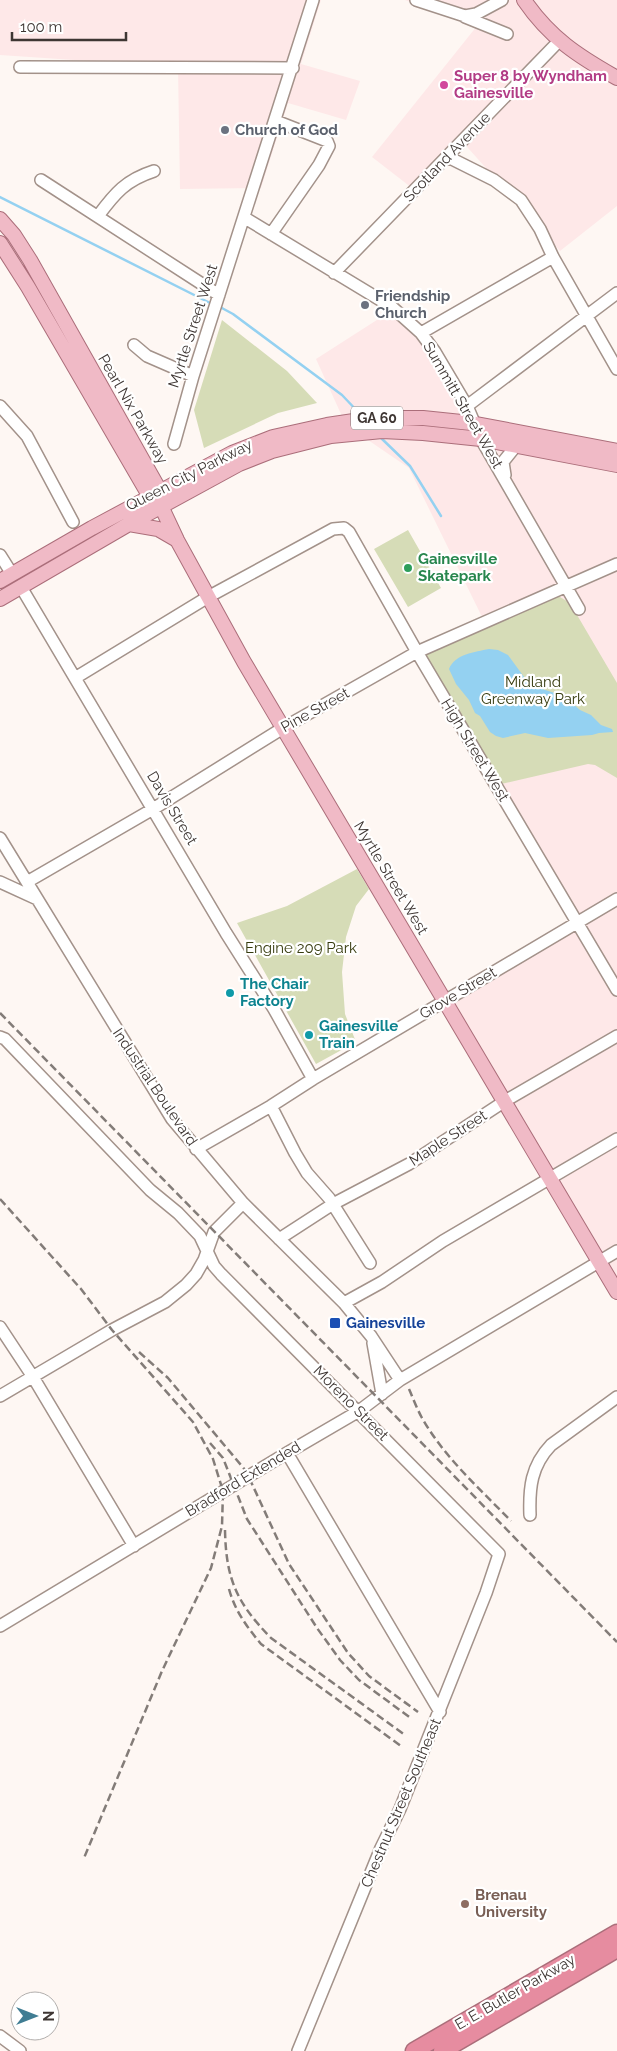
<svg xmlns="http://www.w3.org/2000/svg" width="617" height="2051" font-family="Raleway,sans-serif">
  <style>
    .commercial { fill: #fee8e8 }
    .green { fill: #d6dcb7 }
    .water { fill: #94d1f1 }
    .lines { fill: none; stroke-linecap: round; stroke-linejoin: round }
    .stream { stroke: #94d1f1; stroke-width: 2.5 }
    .minor-casing { stroke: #a3928a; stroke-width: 14 }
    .major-casing { stroke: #ab6e7a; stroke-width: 16 }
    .highway-casing { stroke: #ab6e7a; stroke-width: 19 }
    .minor { stroke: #fff; stroke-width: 11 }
    .major { stroke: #f0bac6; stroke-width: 14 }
    .highway { stroke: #e68ca0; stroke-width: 16 }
    .rail { stroke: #837c78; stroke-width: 2.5; stroke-dasharray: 8 4; stroke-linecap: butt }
    .hotel-dot { fill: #d1479c; stroke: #fff; stroke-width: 2 }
    .worship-dot { fill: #6b7280; stroke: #fff; stroke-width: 2 }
    .leisure-dot { fill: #2e9e5b; stroke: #fff; stroke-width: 2 }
    .culture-dot { fill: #0f9aa8; stroke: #fff; stroke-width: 2 }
    .transit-dot { fill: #1a4fb4; stroke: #fff; stroke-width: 2 }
    .education-dot { fill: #8d6e63; stroke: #fff; stroke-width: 2 }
    .labels { text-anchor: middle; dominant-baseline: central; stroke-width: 4.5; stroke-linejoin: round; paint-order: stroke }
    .shield { fill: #fff; stroke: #787270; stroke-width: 1 }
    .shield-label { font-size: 14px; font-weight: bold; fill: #3e3633 }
    .hotel-label { font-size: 15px; font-weight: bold; fill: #b23c85; stroke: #fff; text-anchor: start }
    .worship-label { font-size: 15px; font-weight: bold; fill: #5b616d; stroke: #fff; text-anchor: start }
    .street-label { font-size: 15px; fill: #3e3633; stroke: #fff }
    .leisure-label { font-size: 15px; font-weight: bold; fill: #27864d; stroke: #fff; text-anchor: start }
    .park-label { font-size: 15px; fill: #363b0e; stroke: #fff }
    .culture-label { font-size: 15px; font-weight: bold; fill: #0d838f; stroke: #fff; text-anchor: start }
    .transit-label { font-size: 15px; font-weight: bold; fill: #164399; stroke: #fff; text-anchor: start }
    .education-label { font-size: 15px; font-weight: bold; fill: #785e54; stroke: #fff; text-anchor: start }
  </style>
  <rect width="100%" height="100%" fill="#fef7f3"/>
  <path class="commercial" d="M0,0h321l-20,64 59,17 -14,39 -58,-17 -27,85 -81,1 -2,-122 -178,-12z
    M405,0h212v206l-57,45 -100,-112 -48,49 -40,-31 105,-131z
    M394,309l32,20 48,95 143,31v832l-171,-291 132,-74 -161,-270 67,-31 -75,-153 -63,-43 -30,-66z"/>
  <path class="green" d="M222,320l65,51 30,32 -39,10 -74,35 -10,-38z
    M408,530l33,58 -33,19 -34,-58z
    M552,596l8,1 10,6 47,80v95l-22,-13 -7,-1 -87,20 -77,-129 2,-3z
    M357,869l12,20 -13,17 -10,31 -4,35 3,42 11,28 -40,22 -79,-141 50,-17z"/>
  <path class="water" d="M489,649l9,1 10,5 19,26 12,7 25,8 16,14 11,5 10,10 11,4 1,3 -14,1 -7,2 -44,3 -23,-5 -22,5 -7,-2 -6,-4 -10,-16 -5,-3 -6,-13 -13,-16 -7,-15c6,-15 26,-17 40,-20z"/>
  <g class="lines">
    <path class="stream" d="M0,197l212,107
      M220,307l13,7 109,81 18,19
      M380,437l30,29 31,50"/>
    <defs>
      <path id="minor" d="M416,0l49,16 11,-2 26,-14
        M465,17l42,17
        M20,67l273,1
        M448,157l46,23 27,20 19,29 13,28 64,112
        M41,180l178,115
        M98,216c17,-23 28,-36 56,-45
        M245,218l147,89 29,26 14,19 32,54 14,33 98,170
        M271,234l48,-69 10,-19 -2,-5 -51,-20
        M334,273l225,-232
        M421,333l132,-76
        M134,345l13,11 46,20
        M0,406l27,30 46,86
        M467,406l150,-113
        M174,444l19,-68 120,-376
        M505,475l-2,-13 12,-15
        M0,555l12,19
        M21,587l205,346 48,76 39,70
        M75,678l133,-81 125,-68 11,-1 5,4 68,120 200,338
        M0,838l172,281 71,84 101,100 27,33 29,44
        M0,882l37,17
        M27,882l126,-73 130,-81 134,-76 200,-88
        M0,1037l5,2 145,151 28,23 22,23 14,30 7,8 278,280 -13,39 -86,216 -19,39 -83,203
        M271,1106l24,47 12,20 22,25 41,65
        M196,1149l75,-43 42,-27 304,-180
        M279,1239l54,-35 76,-40 96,-63 112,-65
        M344,1303l38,-21 61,-41 174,-102
        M0,1327l33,50 101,169
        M373,1343l9,51
        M0,1396l112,-66 53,-28 21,-17 10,-11 8,-14 10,-28 29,-29
        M287,1453l153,259
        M530,1515c-1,-27 1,-49 21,-70l66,-48
        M0,1626l287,-173 72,-42 41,-31 217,-129
        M0,2036l20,15"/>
      <path id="major" d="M524,0c26,38 54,56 93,78
        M0,219l14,16 16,25 130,231 2,17 15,32 67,122 373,630
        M0,243l28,44 122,210 5,5
        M129,524l29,5 19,11
        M0,581l92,-53 140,-75 41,-16 54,-12 47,-7h49l48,5 146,28
        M0,599l129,-75 110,-60 33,-13 59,-15 51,-5 41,2 58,6 136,26"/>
      <path id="highway" d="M414,2051l203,-118
        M442,2051l175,-102"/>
    </defs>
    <use href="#minor" class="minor-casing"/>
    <use href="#major" class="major-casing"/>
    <use href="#highway" class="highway-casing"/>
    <use href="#minor" class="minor"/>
    <use href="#major" class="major"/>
    <use href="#highway" class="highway"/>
    <path class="rail" d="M0,1013l617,629
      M0,1199l81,90 31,41 81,92 20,37 10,32 -1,35 -11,42 -49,103 -78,187
      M139,1352l29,26 78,93 43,93 59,89 21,23 49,36
      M409,1389c4,9 8,20 13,29 22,39 58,71 89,103
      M210,1443l13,15 24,61 70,109 23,32 19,20 53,39
      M225,1530c1,50 12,73 46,108l134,97
      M229,1589c6,22 18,38 32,55l140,102"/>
  </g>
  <circle class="hotel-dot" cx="444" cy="85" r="5"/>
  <g class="worship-dot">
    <circle cx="225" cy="130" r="5"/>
    <circle cx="365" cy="305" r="5"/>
  </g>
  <circle class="leisure-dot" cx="408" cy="568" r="5"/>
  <g class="culture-dot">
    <circle cx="230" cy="993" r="5"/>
    <circle cx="309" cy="1035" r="5"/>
  </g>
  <rect class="transit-dot" x="329" y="1317" width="12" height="12" rx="2.5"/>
  <circle class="education-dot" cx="465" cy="1904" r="5"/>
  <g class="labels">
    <rect class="shield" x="351" y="406.5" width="52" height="23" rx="4"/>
    <g class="shield-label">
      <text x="377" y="418">GA 60</text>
    </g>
    <g class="hotel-label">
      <text x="454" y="76">Super 8 by Wyndham<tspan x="454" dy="17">Gainesville</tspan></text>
    </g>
    <g class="worship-label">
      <text x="235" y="130">Church of God</text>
      <text x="375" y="296">Friendship<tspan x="375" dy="17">Church</tspan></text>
    </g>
    <g class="street-label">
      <text transform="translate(447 157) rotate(-46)">Scotland Avenue</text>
      <text transform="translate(193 326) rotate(-72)">Myrtle Street West</text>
      <text transform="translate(463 405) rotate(60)">Summitt Street West</text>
      <text transform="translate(133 409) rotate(60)">Pearl Nix Parkway</text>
      <text transform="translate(189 475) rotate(-27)">Queen City Parkway</text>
      <text transform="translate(315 710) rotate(-29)">Pine Street</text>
      <text transform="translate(475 750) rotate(59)">High Street West</text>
      <text transform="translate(172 808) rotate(59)">Davis Street</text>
      <text transform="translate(391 878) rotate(59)">Myrtle Street West</text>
      <text transform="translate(458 993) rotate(-31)">Grove Street</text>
      <text transform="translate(155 1087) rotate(56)">Industrial Boulevard</text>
      <text transform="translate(448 1138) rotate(-33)">Maple Street</text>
      <text transform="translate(351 1403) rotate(45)">Moreno Street</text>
      <text transform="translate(243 1479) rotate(-31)">Bradford Extended</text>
      <text transform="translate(401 1803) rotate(-67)">Chestnut Street Southeast</text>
      <text transform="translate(515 1992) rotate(-30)">E. E. Butler Parkway</text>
    </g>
    <g class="leisure-label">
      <text x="418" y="559">Gainesville<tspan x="418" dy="17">Skatepark</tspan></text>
    </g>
    <g class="park-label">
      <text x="533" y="682">Midland<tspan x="533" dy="17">Greenway Park</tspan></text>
      <text x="301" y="948">Engine 209 Park</text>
    </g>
    <g class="culture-label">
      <text x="240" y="984">The Chair<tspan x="240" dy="17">Factory</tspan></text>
      <text x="319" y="1026">Gainesville<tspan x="319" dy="17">Train</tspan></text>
    </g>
    <g class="transit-label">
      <text x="346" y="1323">Gainesville</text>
    </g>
    <g class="education-label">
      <text x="475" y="1895">Brenau<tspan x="475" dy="17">University</tspan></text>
    </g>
  </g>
  <g transform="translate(35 2016) rotate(90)"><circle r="24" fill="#ffffff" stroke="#b2afad"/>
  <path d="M0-4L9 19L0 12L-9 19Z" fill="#407d93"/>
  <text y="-8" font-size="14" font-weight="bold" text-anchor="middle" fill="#3e3633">N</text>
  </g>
  <path d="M12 32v8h114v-8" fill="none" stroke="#3e3633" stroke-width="2.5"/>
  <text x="20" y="32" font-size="15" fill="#3e3633" stroke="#ffffff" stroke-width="4" paint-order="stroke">100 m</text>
</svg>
